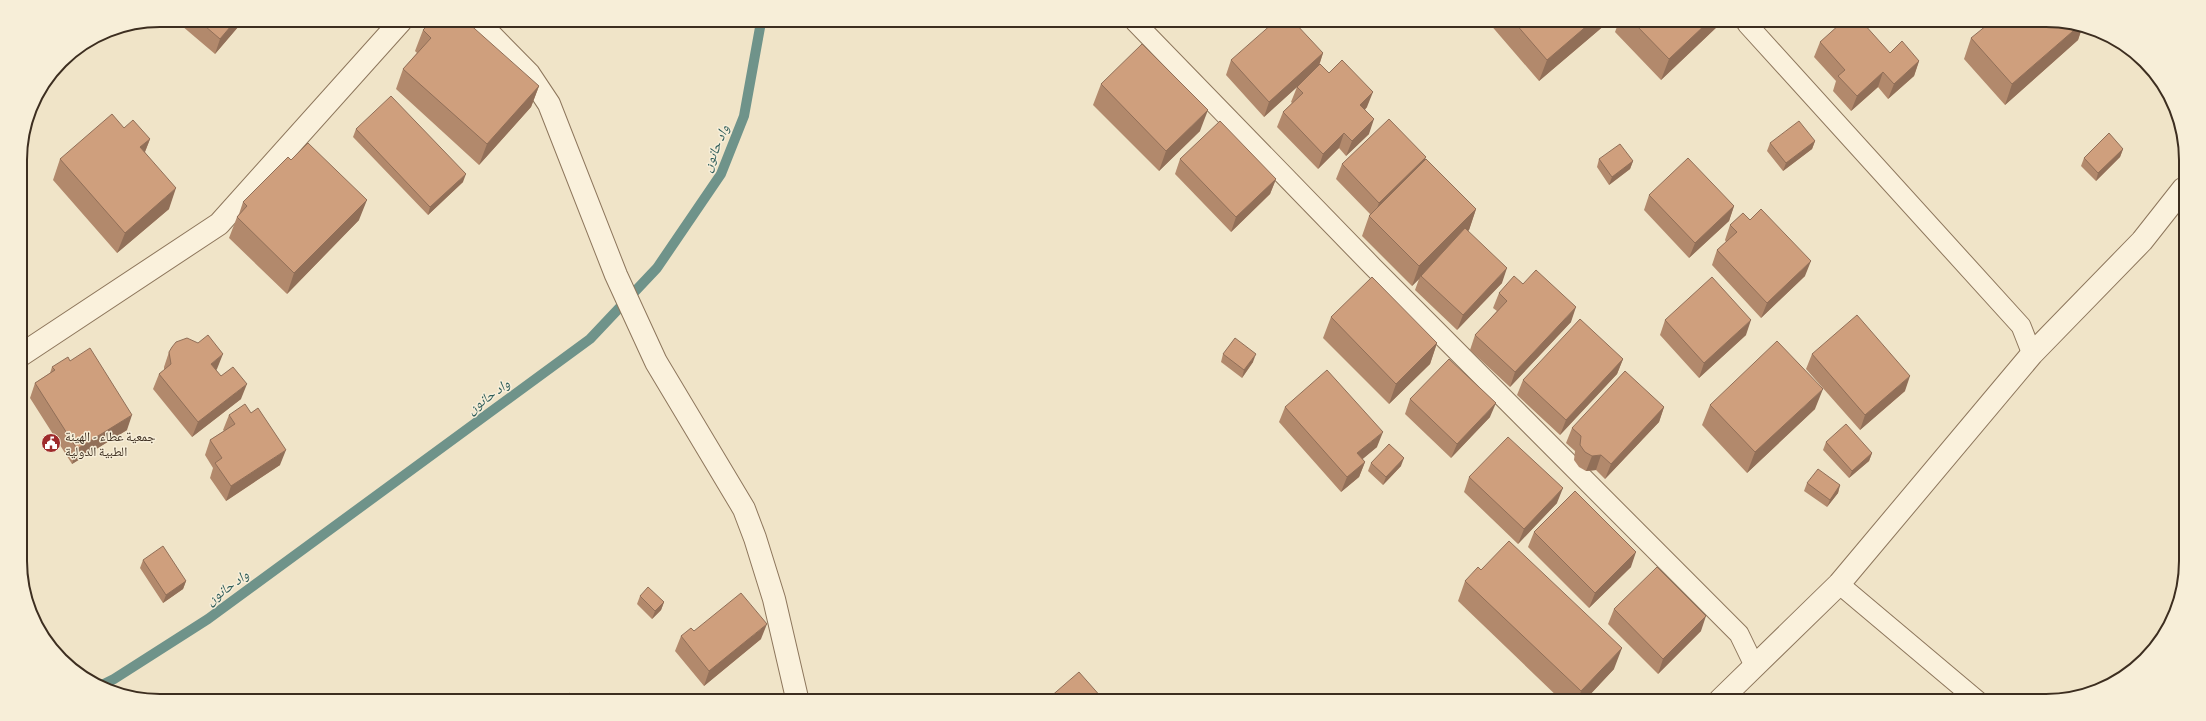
<svg xmlns="http://www.w3.org/2000/svg" width="2206" height="721" font-family="'Crimson Pro','Noto Naskh Arabic',serif">
  <style>
    .lines { fill: none; stroke-linecap: round; stroke-linejoin: round }
    .stream { stroke: #6f938a; stroke-width: 10 }
    .lane-casing { stroke: #8d765c; stroke-width: 21 }
    .street-casing { stroke: #8d765c; stroke-width: 24 }
    .lane { stroke: #faf1dc; stroke-width: 19 }
    .street { stroke: #faf1dc; stroke-width: 22 }
    .wall { fill: #b2896c }
    .shaded-wall { fill: #916f58 }
    .building { fill: #cf9f7d; stroke: #916f58 }
    .labels { text-anchor: middle; dominant-baseline: central; stroke-width: 3; stroke-linejoin: round; paint-order: stroke }
    .poi-label { font-size: 13px; fill: #3d2e20; stroke: #f7eed8; text-anchor: start }
    .water-label { font-size: 14px; font-style: italic; fill: #2f5d5a; stroke: #f7eed8 }
    .rim { fill: none; stroke: #3d2e20; stroke-width: 2 }
  </style>
  <rect width="100%" height="100%" fill="#f0e4c8"/>
  <g class="lines">
    <path class="stream" d="M100,686l14,-7 94,-60 382,-280 67,-71 64,-94 23,-58 17,-94"/>
    <defs>
      <path id="lane" d="M1135,22l238,245 366,367 15,31
        M1747,24l274,302 11,28
        M1839,584l139,117"/>
      <path id="street" d="M477,21l52,53 20,30 67,171 40,87 88,147 11,29 19,61 23,99
        M21,355l198,-131 182,-203
        M1720,700l119,-116 193,-230 110,-113 41,-52"/>
    </defs>
    <use href="#lane" class="lane-casing"/>
    <use href="#street" class="street-casing"/>
    <use href="#lane" class="lane"/>
    <use href="#street" class="street"/>
  </g>
  <path class="wall" d="M175,20h69l-29,34z
    M1489,23l117,1 -67,57z
    M1618,24h102l-59,56 -46,-48z
    M2082,25h1l-5,15 -73,65 -41,-46 7,-21z
    M423,30l116,56 -8,21 -52,58 -83,-76 7,-20 14,-16 -2,-2z
    M1820,42l70,11 29,8 -5,15 -26,23 -10,-12 -27,24 -18,-20 3,-10 -22,-24z
    M1323,53l-4,13 10,7 38,34 -2,3 4,24 -23,22 -7,-8 -21,21 -41,-42 6,-15 9,-9 -1,-1 6,-15 -33,30 -38,-42 5,-15z
    M1101,84l99,47 -41,40 -66,-66z
    M124,128l26,11 -5,13 24,57 -52,44 -64,-73 7,-21z
    M356,129l107,53 -35,33 -75,-78z
    M1815,141l-3,8 -29,22 -16,-20 3,-8z
    M2123,149l-3,8 -24,24 -15,-15 3,-8z
    M1180,159l96,20 -6,15 -39,38 -56,-58z
    M1599,159l34,2 -3,8 -21,16 -12,-18z
    M1425,160l51,49 -7,21 -1,1 34,52 -45,47 -42,-40 4,-11 -7,7 -50,-50 7,-20 1,-2 -34,-35 6,-15z
    M1649,195l85,11 -5,15 -40,37 -45,-48z
    M243,202l116,18 -72,74 -58,-56 8,-21 2,-3z
    M1750,220l55,56 -44,42 -49,-53 5,-15 9,-8 -1,-2 5,-15z
    M1523,284l48,38 -61,65 -40,-37 5,-15 22,-24 -4,-3 6,-15z
    M1331,317l106,26 -7,21 -41,40 -66,-66z
    M1665,320l81,15 -47,43 -39,-43z
    M169,352l48,17 -1,1 5,6 20,23 -49,38 -39,-48 6,-15 5,-4v-3z
    M1223,354l30,8 -11,16 -21,-16z
    M1812,354l93,37 -45,39 -54,-61z
    M1623,359l-6,15 -57,61 -43,-40 6,-15z
    M70,361l57,69 -55,34 -42,-66 5,-15 15,-10 2,-6z
    M1410,399l80,18 -39,41 -46,-44z
    M1710,405l105,4 -68,64 -45,-48z
    M1285,407l92,40 -15,12 3,3 -6,15 -18,15 -62,-70z
    M1664,407l-5,15 -54,57 -9,-9 -10,1 -7,-4 -5,-7 1,-9 -9,-8 6,-15z
    M229,415l51,50 -54,36 -16,-23 3,-10 -8,-13 5,-15 14,-9 -1,-1z
    M1826,442l46,11 -3,8 -20,17 -26,-28z
    M1371,463l30,3 -18,19 -15,-14z
    M1469,477l88,26 -39,41 -54,-52z
    M1807,483l33,2 -2,8 -11,14 -23,-16z
    M1534,532l97,35 -42,41 -61,-61z
    M143,560l43,21 -3,8 -20,14 -23,-35z
    M1481,570l133,99 -29,31h-24l-103,-99 7,-20z
    M640,596l24,6 -3,8 -9,9 -15,-15z
    M1614,609l87,22 -43,43 -50,-50z
    M694,631l67,8 -57,47 -29,-35 6,-15z"/>
  <path class="shaded-wall" d="M236,20h8l-29,34 5,-15z
    M1589,24h17l-67,57 8,-21z
    M1706,24h14l-59,56 8,-21z
    M2080,25h3l-5,15 -73,65 7,-21z
    M1323,53l-5,15 -54,49 5,-15z
    M1919,61l-5,15 -26,23 6,-15z
    M1883,72l-5,15 -27,24 6,-15z
    M539,86l-8,21 -52,58 8,-21z
    M1373,92l-6,15 -13,13 6,-15z
    M1208,110l-8,21 -41,40 7,-20z
    M1374,119l-5,15 -23,22 6,-15z
    M1344,133l-5,15 -21,21 5,-15z
    M150,139l-8,20 -2,-12z
    M1815,141l-3,8 -29,22 3,-8z
    M2123,149l-3,8 -24,24 2,-8z
    M1426,157l-5,15 -48,46 6,-15z
    M1633,161l-3,8 -21,16 3,-8z
    M466,174l-3,8 -35,33 2,-8z
    M1276,179l-6,15 -39,38 5,-15z
    M176,188l-7,21 -52,44 8,-20z
    M367,200l-8,20 -72,74 7,-21z
    M1734,206l-5,15 -40,37 6,-15z
    M1476,209l-7,21 -47,47 -1,-1 -2,3 -7,7 7,-20z
    M1811,261l-6,15 -44,42 6,-15z
    M1507,268l-5,15 -45,47 6,-15z
    M1576,307l-5,15 -61,65 5,-15z
    M1751,320l-5,15 -47,43 5,-15z
    M1437,343l-7,21 -41,40 7,-20z
    M223,354l-6,15 -11,10 5,-15z
    M1256,354l-3,8 -11,16 2,-8z
    M1623,359l-6,15 -57,61 6,-15z
    M1910,376l-5,15 -45,39 5,-15z
    M247,384l-6,15 -49,38 6,-15z
    M1823,389l-8,20 -68,64 8,-21z
    M1496,403l-6,14 -39,41 6,-14z
    M1664,407l-5,15 -54,57 6,-15z
    M132,415l-5,15 -55,34 5,-15z
    M1383,432l-6,15 -25,21 5,-15z
    M286,450l-6,15 -54,36 5,-15z
    M1872,453l-3,8 -20,17 3,-7z
    M1601,455l-5,15 -10,1 6,-15z
    M1404,458l-3,8 -18,19 3,-8z
    M1365,462l-6,15 -18,15 6,-15z
    M1840,485l-2,8 -11,14 3,-7z
    M1563,488l-6,15 -39,41 6,-15z
    M1636,552l-5,15 -42,41 6,-15z
    M186,581l-3,8 -20,14 3,-8z
    M664,602l-3,8 -9,9 3,-8z
    M1706,616l-5,15 -43,43 5,-15z
    M767,624l-6,15 -57,47 5,-15z
    M1622,648l-8,21 -29,31h-7l3,-9z"/>
  <path class="building" d="M198,20h38l-16,19z
    M432,21h34l73,65 -52,58 -84,-75 28,-31 -8,-8z
    M1273,23h22l28,30 -54,49 -38,-42z
    M1515,23l74,1 -42,36z
    M1635,24h71l-37,35z
    M1840,24h24l26,29 12,-12 17,20 -25,23 -11,-12 -26,24 -19,-20 7,-6 -25,-28z
    M1987,25h93l-68,59 -41,-46z
    M1142,44l66,66 -42,41 -65,-67z
    M1342,60l31,32 -13,13 14,14 -22,22 -8,-8 -21,21 -40,-42 20,-19 -6,-6 23,-23 9,9z
    M391,96l75,78 -36,33 -74,-78z
    M112,114l12,14 9,-8 17,19 -10,8 36,41 -51,45 -65,-74z
    M1389,119l37,38 -47,46 -37,-39z
    M1220,121l56,58 -40,38 -56,-58z
    M1799,121l16,20 -29,22 -16,-20z
    M2109,133l14,16 -25,24 -14,-15z
    M308,143l59,57 -73,73 -57,-56 10,-11 -4,-4 45,-45 3,3z
    M1620,144l13,17 -21,16 -13,-18z
    M1688,158l46,48 -39,37 -46,-48z
    M1426,159l50,50 -57,57 -50,-50z
    M1761,209l50,52 -44,42 -50,-53 20,-18 -7,-7 13,-12 7,7z
    M1465,228l42,40 -44,47 -42,-39z
    M1536,270l40,37 -61,65 -40,-37 32,-34 -8,-8 15,-17 9,8z
    M1372,277l65,66 -41,41 -65,-67z
    M1712,277l39,43 -47,43 -39,-43z
    M1857,315l53,61 -45,39 -53,-61z
    M1580,319l43,40 -57,61 -43,-40z
    M208,335l15,19 -12,10 10,12 12,-9 14,17 -49,38 -39,-48 12,-10 -2,-12 3,-5 4,-5 11,-4 11,5z
    M1235,338l21,16 -12,16 -21,-16z
    M1777,341l46,48 -68,63 -45,-47z
    M90,348l42,67 -55,34 -42,-66 20,-13 -3,-3 16,-10 2,4z
    M1449,359l47,44 -39,41 -47,-45z
    M1327,370l56,62 -26,21 8,9 -18,15 -62,-70z
    M1625,371l39,36 -53,57 -10,-9 -9,1 -7,-4 -5,-7 1,-9 -9,-8z
    M245,404l6,9 7,-5 28,42 -55,36 -16,-23 7,-5 -12,-18 25,-16 -6,-9z
    M1846,424l26,29 -20,18 -26,-29z
    M1508,437l55,51 -39,41 -55,-52z
    M1389,444l15,14 -18,19 -15,-14z
    M1818,469l22,16 -10,15 -23,-17z
    M1575,491l61,61 -41,41 -61,-61z
    M1509,541l113,107 -41,43 -116,-110 13,-14 3,3z
    M163,546l23,35 -20,14 -23,-35z
    M1657,567l49,49 -43,43 -49,-50z
    M648,587l16,15 -9,9 -15,-15z
    M741,593l26,31 -58,47 -28,-35 10,-8 3,3z
    M1079,672l23,26h-53z
    M569,693l5,4h-9z"/>
  <defs>
    <symbol id="civic-disc" viewBox="-11 -11 22 22"><circle r="9.5" fill="#9e2a2b" stroke="#f7eed8"/><path d="M-.6-6.5H3V-4.5H.6V-3L4-1V1h2V6H-6V1h2V-1L-.6-3ZM-1.2 2.5V6h2.4V2.5Z" fill="#fff"/></symbol>
  </defs>
  <g fill-rule="evenodd">
    <use href="#civic-disc" x="40" y="432" width="22" height="22"/>
  </g>
  <g class="labels">
    <g class="poi-label">
      <text x="65" y="436">جمعية عطاء - الهيئة<tspan x="65" dy="15">الطبية الدولية</tspan></text>
    </g>
    <g class="water-label">
      <text transform="translate(715 148) rotate(-67)">واد حانون</text>
      <text transform="translate(488 396) rotate(-36)">واد حانون</text>
      <text transform="translate(227 587) rotate(-36)">واد حانون</text>
    </g>
  </g>
  <path d="M0 0H2206V721H0ZM160 27H2046A133 133 0 0 1 2179 160V561A133 133 0 0 1 2046 694H160A133 133 0 0 1 27 561V160A133 133 0 0 1 160 27Z" fill="#f7eed8" fill-rule="evenodd"/>
  <path class="rim" d="M160 27H2046A133 133 0 0 1 2179 160V561A133 133 0 0 1 2046 694H160A133 133 0 0 1 27 561V160A133 133 0 0 1 160 27Z"/>
</svg>
